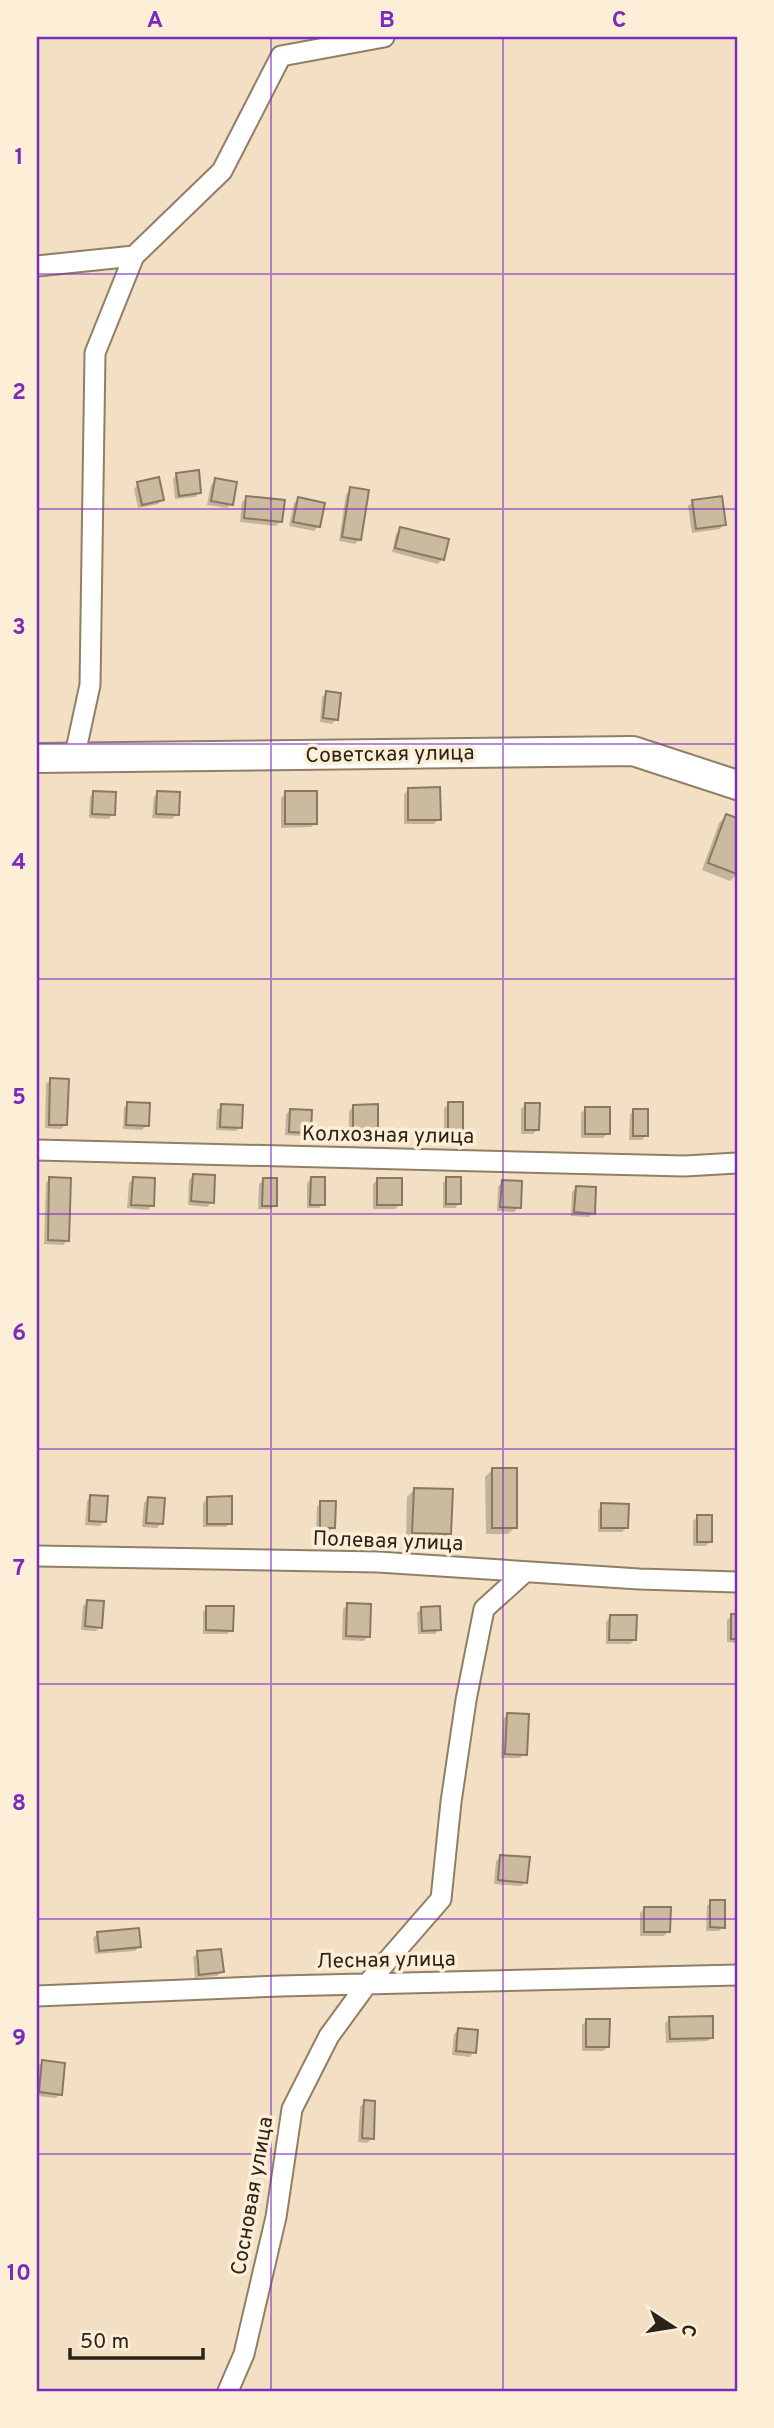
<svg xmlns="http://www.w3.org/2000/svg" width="774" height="2428" font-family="Overpass,sans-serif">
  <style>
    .shadow { fill: #0003 }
    .building { fill: #ccba9f; stroke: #8a7960; stroke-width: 2 }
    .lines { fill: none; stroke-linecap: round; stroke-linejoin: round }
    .street-casing { stroke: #907f65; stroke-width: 23 }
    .secondary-casing { stroke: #907f65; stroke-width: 32 }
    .street { stroke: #fff; stroke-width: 19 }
    .secondary { stroke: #fff; stroke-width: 28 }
    .grid { fill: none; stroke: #7b2cbf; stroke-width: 2; stroke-opacity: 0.55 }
    .labels { text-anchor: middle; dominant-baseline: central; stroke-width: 7; stroke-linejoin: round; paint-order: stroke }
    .street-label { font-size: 21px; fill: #2a2318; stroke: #fdeed7 }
    .neatline { fill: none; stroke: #7b2cbf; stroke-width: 2.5 }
    .grid-label { font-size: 23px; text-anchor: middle; font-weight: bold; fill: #7b2cbf }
  </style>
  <rect width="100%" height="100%" fill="#f3e0c4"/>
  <path class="shadow" d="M177,474l23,18 -5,5 -20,2 -2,-20z
    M215,480l16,24 -4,4 -20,-3 4,-20z
    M138,484l24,15 -4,5 -20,4 -4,-19z
    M351,489l9,50 -5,5 -16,-3 7,-47z
    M247,498l33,24 -4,4 -36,-4 2,-20z
    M298,499l20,27 -4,5 -25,-5 5,-23z
    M693,502l31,22 -4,5 -28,4 -4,-27z
    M401,529l41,30 -4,5 -46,-12 4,-18z
    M327,693l9,26 -4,5 -12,-2 2,-25z
    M409,789l30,30 -5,5h-30v-30z
    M94,793l19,21 -4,5 -20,-1 1,-21z
    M158,793l19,21 -5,5 -20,-1 2,-21z
    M286,793l30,30 -5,4 -30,1v-30z
    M726,816l11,4v54l-7,7 -28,-11 17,-47z
    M51,1080l15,44 -5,5 -16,-1 1,-44z
    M128,1104l19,21 -5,5 -19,-1 1,-21z
    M449,1104l12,25 -4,4h-13v-25z
    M526,1104l12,25 -5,5h-12v-25z
    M222,1106l18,21 -4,4 -20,-1 1,-20z
    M354,1106l22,25 -5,4h-22v-24z
    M586,1109l22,24 -5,5h-22v-25z
    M290,1110l19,22 -4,4 -20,-1 1,-20z
    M634,1110l12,25 -4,5h-13l1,-25z
    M193,1176l19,26 -5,5 -19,-2 1,-25z
    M50,1179l18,61 -5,5 -19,-1 2,-61z
    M133,1179l19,26 -4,5 -21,-2 2,-25z
    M311,1179l12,25 -4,4h-12v-25z
    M378,1179l22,25 -5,5h-22v-25z
    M447,1179l12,25 -4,4h-12v-25z
    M263,1180l12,25 -4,4h-13l1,-25z
    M502,1182l17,25 -5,5 -17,-1 1,-24z
    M576,1188l17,25 -4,4 -18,-1 1,-24z
    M492,1470l23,57 -7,7h-22l-1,-57z
    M414,1490l35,44 -7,7 -36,-1 1,-43z
    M91,1497l13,24 -4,5 -15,-1 2,-24z
    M148,1498l13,25 -4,5 -15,-1 2,-24z
    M208,1498l22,25 -4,4h-23v-24z
    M321,1502l13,25 -5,4h-13l1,-24z
    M602,1505l24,23 -4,4h-24v-22z
    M698,1517l12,25 -4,4h-13v-25z
    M88,1602l12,25 -4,4 -15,-1 2,-24z
    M348,1605l20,31 -4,5 -22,-1 1,-31z
    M207,1607l25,23 -5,4h-24v-22z
    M421,1609l18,20 -4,5h-17l-1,-21z
    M732,1616h5v27l-10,-1v-22z
    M610,1617l25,23 -5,4h-24v-22z
    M508,1715l17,39 -5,4h-19l2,-39z
    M501,1857l25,25 -5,4 -27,-2 2,-23z
    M711,1902l12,25 -4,4h-13l1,-25z
    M644,1909l25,22 -5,5h-24v-23z
    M98,1933l41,13 -4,5 -40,3 -2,-16z
    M198,1953l24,19 -5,4 -22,2 -2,-21z
    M670,2019l42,18 -5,4 -41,2 -1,-20z
    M586,2021l22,26 -5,4h-21v-26z
    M458,2030l16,22 -4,5 -18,-2 2,-21z
    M43,2062l17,32 -4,4 -19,-2 1,-30z
    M365,2102l7,36 -5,5 -9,-1 2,-35z"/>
  <path class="building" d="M199,470l2,23 -22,3 -3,-23z
    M159,477l5,23 -22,5 -5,-23z
    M215,478l22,4 -4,23 -22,-4z
    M350,487l19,3 -8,50 -19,-3z
    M246,496l39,4 -3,22 -38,-4z
    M722,496l4,29 -30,4 -4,-29z
    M298,497l27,6 -5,24 -27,-5z
    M400,527l49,12 -5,21 -49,-12z
    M326,691l15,2 -3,27 -15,-2z
    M440,787l1,33h-33v-32z
    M93,791l23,1 -1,23 -23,-1z
    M157,791l23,1 -1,23 -23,-1z
    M285,791h32v33h-32z
    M726,814l11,4v56l-29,-11z
    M50,1078l19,1 -2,46h-18z
    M127,1102l23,1 -1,23 -23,-1z
    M448,1102h15v28h-15z
    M525,1103h15l-1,27h-14z
    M221,1104l22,1 -1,23 -22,-1z
    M378,1104v28h-25v-27z
    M585,1107h25v27h-25z
    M290,1109l22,1 -1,23 -22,-1z
    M633,1109h15v27h-15z
    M193,1174l22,1 -1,28 -23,-2z
    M49,1177l22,1 -2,63 -21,-1z
    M133,1177l22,1 -1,28 -23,-1z
    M311,1177h14v28h-15z
    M446,1177h15v27h-15z
    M263,1178h14v28h-15z
    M377,1178h25v27h-25z
    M502,1180l20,1 -1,27 -21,-1z
    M576,1186l20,1 -1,27 -21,-2z
    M492,1468h25v60h-25z
    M414,1488l39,1 -2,45 -39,-1z
    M90,1495l18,1 -2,26 -17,-1z
    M232,1496v28h-25v-27z
    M148,1497l17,1 -2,26 -17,-1z
    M320,1501h16l-1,27h-15z
    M601,1503l28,1 -1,24h-27z
    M697,1515h15v27h-15z
    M87,1600l17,1 -2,27 -17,-2z
    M347,1603l24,1 -1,33 -24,-1z
    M206,1606h28l-1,25 -27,-1z
    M440,1606l1,24 -19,1 -1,-24z
    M731,1614h6v25h-6z
    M610,1615h27l-1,25h-27z
    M507,1713l22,1 -2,41 -22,-1z
    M500,1855l30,2 -3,26 -29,-3z
    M710,1900h15v28l-15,-1z
    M644,1907h27l-1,25h-26z
    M139,1928l2,19 -42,4 -2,-19z
    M221,1949l3,23 -25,3 -2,-24z
    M713,2016v22l-43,1 -1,-22z
    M586,2019h24l-1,28h-23z
    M458,2028l20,2 -2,23 -20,-2z
    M42,2060l23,3 -3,32 -23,-3z
    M364,2100l11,1 -1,38 -12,-1z"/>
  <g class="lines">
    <defs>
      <path id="street" d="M37,266l97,-10
        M74,759l16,-74 5,-332 39,-97 88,-85 59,-115 103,-19
        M37,1150l648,16 52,-3
        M37,1556l341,6 261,17 98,3
        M37,1996l243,-10 457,-11
        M228,2391l16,-37 32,-137 16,-108 37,-73 38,-52 74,-85 10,-97 15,-102 18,-91 41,-37"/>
      <path id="secondary" d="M37,758l596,-7 104,34"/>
    </defs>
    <use href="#street" class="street-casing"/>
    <use href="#secondary" class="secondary-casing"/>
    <use href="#street" class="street"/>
    <use href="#secondary" class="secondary"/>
  </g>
  <path class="grid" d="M271,37v2354M503,37v2354M37,274h700M37,509h700M37,744h700M37,979h700M37,1214h700M37,1449h700M37,1684h700M37,1919h700M37,2154h700"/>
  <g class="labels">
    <g class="street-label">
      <text transform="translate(390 755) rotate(-1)">Советская улица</text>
      <text transform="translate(388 1136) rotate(1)">Колхозная улица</text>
      <text transform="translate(388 1542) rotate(2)">Полевая улица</text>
      <text transform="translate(386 1961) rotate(-1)">Лесная улица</text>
      <text transform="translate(253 2196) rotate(-80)">Сосновая улица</text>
    </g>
  </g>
  <rect width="774" height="2428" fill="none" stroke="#fdeed7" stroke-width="77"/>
  <g transform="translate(673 2327) rotate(102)" stroke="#fdeed7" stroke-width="5" paint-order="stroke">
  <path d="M0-5L12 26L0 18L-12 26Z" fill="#2a2318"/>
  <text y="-10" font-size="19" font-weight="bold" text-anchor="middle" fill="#2a2318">С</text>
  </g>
  <path d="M70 2348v10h133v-10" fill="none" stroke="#2a2318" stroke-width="3.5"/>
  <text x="80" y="2348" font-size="21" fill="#2a2318" stroke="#fdeed7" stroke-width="5" paint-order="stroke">50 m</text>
  <rect x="38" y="38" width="698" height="2352" class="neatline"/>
  <g class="grid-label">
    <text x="155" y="27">A</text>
    <text x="387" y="27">B</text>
    <text x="619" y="27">C</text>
    <text x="19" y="164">1</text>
    <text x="19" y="399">2</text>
    <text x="19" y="634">3</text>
    <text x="19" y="869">4</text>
    <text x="19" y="1104">5</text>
    <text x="19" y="1340">6</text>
    <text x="19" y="1575">7</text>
    <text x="19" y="1810">8</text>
    <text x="19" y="2045">9</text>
    <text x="19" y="2280">10</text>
  </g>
</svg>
